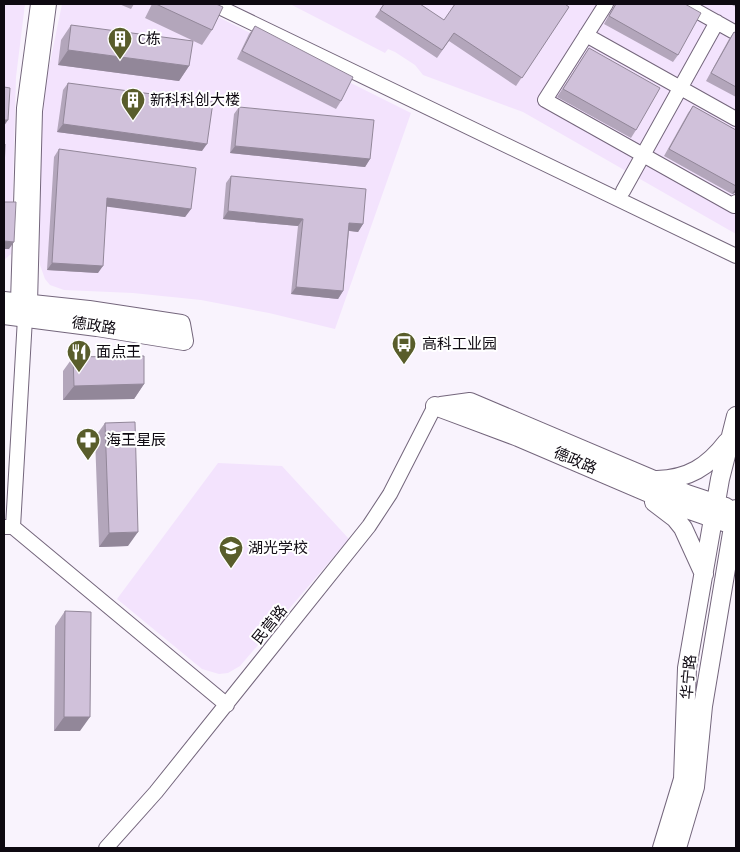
<svg xmlns="http://www.w3.org/2000/svg" width="740" height="852" font-family="'Alegreya Sans','Noto Sans SC',sans-serif">
  <style>
    .built { fill: #f3e3fd }
    .lines { fill: none; stroke-linecap: round; stroke-linejoin: round }
    .minor-casing { stroke: #74667c; stroke-width: 16 }
    .major-casing { stroke: #74667c; stroke-width: 20 }
    .minor { stroke: #fff; stroke-width: 14 }
    .major { stroke: #fff; stroke-width: 18 }
    .wall { fill: #b3a6bb }
    .shaded-wall { fill: #928799 }
    .building { fill: #d0c1da; stroke: #928799 }
    .labels { text-anchor: middle; dominant-baseline: central; stroke-width: 4; stroke-linejoin: round; paint-order: stroke }
    .poi-label { font-size: 15px; fill: #0e0911; stroke: #fff; text-anchor: start }
    .street-label { font-size: 15px; fill: #0e0911; stroke: #fff }
  </style>
  <rect width="100%" height="100%" fill="#f9f3fd"/>
  <path class="built" d="M4,4h21l-9,73 -5,177 -7,6z
    M62,4h130l219,109 -76,216 -66,-16 -68,-13 -68,-7 -69,-3 -14,-5 -5,-6 -5,-14 -2,-63 2,-63 7,-62z
    M290,4h446v230l-213,-122 -100,-37 -8,-10 -20,-13 -7,-3 -3,4z
    M218,463l64,3 67,73 -109,127 -12,7 -9,1 -17,-5 -85,-70z"/>
  <g class="lines">
    <defs>
      <path id="minor" d="M213,4l523,252
        M606,4l-61,96 189,106 2,-4
        M684,4l52,29
        M586,35l150,84
        M623,191l94,-169
        M22,310l-4,-8 6,-194 14,-104
        M4,527h9l214,178
        M13,527l12,-209 5,-15 5,-192 14,-107
        M106,848l50,-56 213,-266 21,-32 45,-88"/>
      <path id="major" d="M4,301l85,9 92,14 3,17 -87,-14 -93,-12
        M435,406l83,31 166,71 40,14
        M441,406l29,-4 217,92 39,13
        M657,480c31,-1 51,-13 70,-38
        M654,502l21,16 8,10 21,46
        M662,848l21,-69 4,-111 33,-189 16,-63
        M677,848l18,-61 8,-81 33,-197"/>
    </defs>
    <use href="#minor" class="minor-casing"/>
    <use href="#major" class="major-casing"/>
    <use href="#minor" class="minor"/>
    <use href="#major" class="major"/>
  </g>
  <path class="wall" d="M119,4h15l-3,5z
    M152,4h64l-4,26 -10,15 -57,-27z
    M384,4l60,16 125,-13 -53,79 -67,-45 -12,17 -62,-41z
    M615,4h70l-7,51 -5,7 -69,-38z
    M730,4h6v3z
    M71,25l118,41 -10,15 -121,-16 3,-25z
    M255,26l86,75 -5,8 -99,-50 12,-25z
    M734,32l2,1v64l-30,-16 23,-42z
    M589,48l47,82 -5,8 -74,-41z
    M68,83l134,68 -145,-19 6,-42z
    M693,106l43,24v62l-1,1 -3,1 -68,-38 24,-43z
    M239,107l131,52 -5,8 -135,-14 4,-39z
    M59,149l132,60 -6,8 -78,-11 -9,67 -51,-3 7,-113z
    M231,176l132,48 -5,8 -9,-1 -6,60 -5,8 -47,-5 7,-68 -75,-7 3,-36z
    M73,357l71,27 -10,15 -71,1v-29z
    M105,423l23,123 -29,1 -4,-110z
    M65,611l15,120h-26l1,-105z"/>
  <path class="shaded-wall" d="M68,50l121,16 -10,15 -121,-16z
    M4,120h4l-4,6z
    M63,124l144,20 -5,7 -145,-19z
    M235,146l135,13 -5,8 -135,-14z
    M736,188v4l-1,1 -3,1z
    M107,198l84,11 -6,8 -83,-11z
    M228,211l75,8 -5,7 -75,-7z
    M349,223l14,1 -5,8 -14,-2z
    M4,241l10,1 -5,7h-5z
    M52,263l51,3 -5,7 -51,-3z
    M296,287l47,4 -5,8 -47,-5z
    M144,384l-10,15 -71,1 11,-14z
    M138,532l-10,14 -29,1 10,-14z
    M64,717h26l-10,14h-26z"/>
  <path class="building" d="M156,4h60l7,3 -11,23z
    M384,4h36l24,16 11,-16h110l4,3 -47,71 -68,-45 -12,17 -62,-40z
    M616,4h69l16,9 -23,42 -69,-39z
    M71,25l122,16 -4,25 -121,-16z
    M255,26l98,51 -12,24 -99,-50z
    M734,32l2,1v54l-25,-14z
    M589,48l71,40 -24,42 -73,-41z
    M68,83l145,19 -6,42 -144,-20z
    M4,87l6,1 -2,32h-4z
    M693,106l43,24v56l-67,-37z
    M239,107l135,13 -4,39 -135,-13z
    M4,144h1l-1,27z
    M59,149l137,19 -5,41 -84,-11 -4,68 -51,-3z
    M231,176l135,13 -3,35 -14,-1 -6,68 -47,-4 7,-68 -75,-8z
    M4,202h12l-2,40 -10,-1z
    M144,356v28l-70,2 -1,-29z
    M135,422l3,110 -29,1 -4,-110z
    M65,611l26,1 -1,105h-26z"/>
  <defs>
    <symbol id="building-pin" viewBox="-11 -11 22 30"><path d="M0 17L-7.5 6A9.5 9.5 0 1 1 7.5 6Z" fill="#595d2b" stroke="#fff"/><path d="M-4-6H4V6H1V3H-1V6H-4ZM-2.5-4.3h1.7v1.8h-1.7ZM.8-4.3h1.7v1.8H.8ZM-2.5-1h1.7V.8h-1.7ZM.8-1h1.7V.8H.8Z" fill="#fff"/></symbol>
    <symbol id="bus-pin" viewBox="-11 -11 22 30"><path d="M0 17L-7.5 6A9.5 9.5 0 1 1 7.5 6Z" fill="#595d2b" stroke="#fff"/><path d="M-5-6H5V4H4V6H2V4H-2V6H-4V4H-5ZM-3.5-4V0h7V-4ZM-3.5 1.2v1.5H-2V1.2ZM2 1.2v1.5H3.5V1.2Z" fill="#fff"/></symbol>
    <symbol id="restaurant-pin" viewBox="-11 -11 22 30"><path d="M0 17L-7.5 6A9.5 9.5 0 1 1 7.5 6Z" fill="#595d2b" stroke="#fff"/><path d="M-5-6h1v4h1v-4h1v4h1v-4h1v5L-1.5 .5V6h-2V.5L-5-1ZM5-6V6H3V1.5H1.5Q1.5-4 5-6Z" fill="#fff"/></symbol>
    <symbol id="pharmacy-pin" viewBox="-11 -11 22 30"><path d="M0 17L-7.5 6A9.5 9.5 0 1 1 7.5 6Z" fill="#595d2b" stroke="#fff"/><path d="M-2-6h4v4h4v4h-4v4h-4v-4h-4v-4h4Z" fill="#fff"/></symbol>
    <symbol id="school-pin" viewBox="-11 -11 22 30"><path d="M0 17L-7.5 6A9.5 9.5 0 1 1 7.5 6Z" fill="#595d2b" stroke="#fff"/><path d="M0-5L7-2L0 1L-7-2ZM-4 1L0 2.5L4 1V4Q0 6-4 4Z" fill="#fff"/></symbol>
  </defs>
  <g fill-rule="evenodd">
    <use href="#building-pin" x="106" y="25" width="28" height="38"/>
    <use href="#building-pin" x="119" y="86" width="28" height="38"/>
    <use href="#bus-pin" x="390" y="330" width="28" height="38"/>
    <use href="#restaurant-pin" x="65" y="338" width="28" height="38"/>
    <use href="#pharmacy-pin" x="74" y="426" width="28" height="38"/>
    <use href="#school-pin" x="217" y="534" width="28" height="38"/>
  </g>
  <g class="labels">
    <g class="poi-label">
      <text x="138" y="39">C栋</text>
      <text x="150" y="100">新科科创大楼</text>
      <text x="422" y="344">高科工业园</text>
      <text x="96" y="352">面点王</text>
      <text x="106" y="440">海王星辰</text>
      <text x="248" y="548">湖光学校</text>
    </g>
    <g class="street-label">
      <text transform="translate(94 326) rotate(8)">德政路</text>
      <text transform="translate(575 461) rotate(23)">德政路</text>
      <text transform="translate(270 625) rotate(-51)">民营路</text>
      <text transform="translate(689 677) rotate(-85)">华宁路</text>
    </g>
  </g>
  <rect width="740" height="852" fill="none" stroke="#0e0911" stroke-width="10"/>
</svg>
